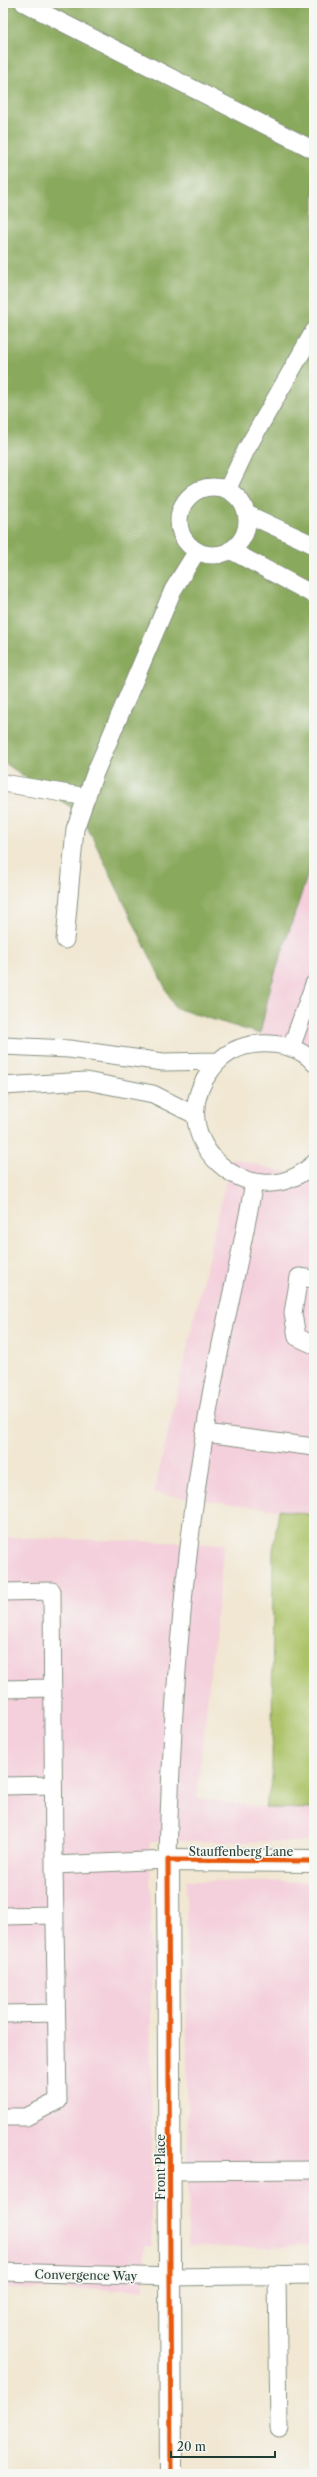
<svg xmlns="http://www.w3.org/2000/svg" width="317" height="2477" font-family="'Libre Caslon Text',serif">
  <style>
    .built { fill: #f4cfdc }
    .green { fill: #acc368; stroke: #66804e }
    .forest { fill: #89a95c; stroke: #547348 }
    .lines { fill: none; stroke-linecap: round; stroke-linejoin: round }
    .lane-casing { stroke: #889283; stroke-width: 19 }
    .street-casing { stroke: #889283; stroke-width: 24 }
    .lane { stroke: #fff; stroke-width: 17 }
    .street { stroke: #fff; stroke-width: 22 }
    .cycleway-casing { stroke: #f6f6f2; stroke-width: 8 }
    .cycleway { stroke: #e8590c; stroke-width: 5 }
    .labels { text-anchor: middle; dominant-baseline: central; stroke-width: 3.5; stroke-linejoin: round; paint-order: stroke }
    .street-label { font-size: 12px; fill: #1f3d34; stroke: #f6f6f2 }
  </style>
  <rect width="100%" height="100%" fill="#f6f6f2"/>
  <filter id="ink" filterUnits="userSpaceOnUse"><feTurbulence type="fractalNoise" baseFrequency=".025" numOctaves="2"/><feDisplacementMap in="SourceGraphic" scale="8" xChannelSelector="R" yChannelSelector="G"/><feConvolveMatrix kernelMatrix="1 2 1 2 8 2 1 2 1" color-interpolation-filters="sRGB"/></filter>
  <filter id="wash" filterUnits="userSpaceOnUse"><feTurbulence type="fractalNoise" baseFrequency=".012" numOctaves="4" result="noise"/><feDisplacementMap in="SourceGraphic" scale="16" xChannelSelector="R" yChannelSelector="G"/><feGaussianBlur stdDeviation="0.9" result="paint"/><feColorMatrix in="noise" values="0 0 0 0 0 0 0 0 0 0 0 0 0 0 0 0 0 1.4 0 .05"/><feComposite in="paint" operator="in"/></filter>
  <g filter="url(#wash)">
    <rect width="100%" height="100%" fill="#f1e7d2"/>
    <path class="built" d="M314,855v207l-54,-28 10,-45z
      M231,1158l83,22v335l-160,-22z
      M3,1537l221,7 -27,254 68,10 49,1v33l-164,-1 2,405h-7l-1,44 -141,-1z
      M186,1881l128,1v363l-47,3 -79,-2z"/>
    <path class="green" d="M279,1510l35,5v294l-49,-1 7,-29 1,-228z"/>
    <path class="forest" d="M3,3h311v852l-44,134 -10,45 -85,-26 -94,-194 -78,-52z"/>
  </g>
  <g filter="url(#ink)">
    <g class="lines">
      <defs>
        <path id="lane" d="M24,3l290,147
          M179 521a34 34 0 1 1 68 0a34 34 0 1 1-68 0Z
          M227,490l19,-40 68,-119
          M247,514l67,31
          M230,550l84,45
          M3,783l84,14
          M65,940l10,-111 20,-56 78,-183 24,-39
          M3,1046l66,3 94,13 55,-1
          M291,1048l23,-64
          M314,1063c-13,-16 -36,-20 -55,-19 -19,1 -36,10 -47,25 -55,68 41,154 102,94
          M3,1086l83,-5 67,13 42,21
          M314,1279l-15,-2 -6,36 4,24 17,8
          M205,1433l109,14
          M3,1592l49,-1 2,274
          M3,1689l50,-1
          M3,1786l50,-1
          M3,1916l52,-1
          M3,2014l53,-1
          M3,2117h23l32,-16 -4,-236 114,-5c3,-156 16,-311 43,-465 13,-72 31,-142 43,-213
          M170,2171l144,-1
          M3,2272l167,5 144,-2
          M277,2275l2,153"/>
        <path id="street" d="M171,2474l-3,-614 146,1"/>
      </defs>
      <use href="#lane" class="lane-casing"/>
      <use href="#street" class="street-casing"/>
      <use href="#lane" class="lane"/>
      <use href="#street" class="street"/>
      <defs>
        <path id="cycleway" d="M171,2474l-3,-614 146,1"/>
      </defs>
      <use href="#cycleway" class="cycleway-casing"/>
      <use href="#cycleway" class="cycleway"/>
    </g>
  </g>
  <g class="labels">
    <g class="street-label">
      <text x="241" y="1851">Stauffenberg Lane</text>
      <text transform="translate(160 2167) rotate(-90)">Front Place</text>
      <text transform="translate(86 2275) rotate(1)">Convergence Way</text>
    </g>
  </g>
  <rect width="317" height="2477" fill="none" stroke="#f6f6f2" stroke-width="16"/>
  <path d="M171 2451v6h104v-6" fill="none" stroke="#1f3d34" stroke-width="2"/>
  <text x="177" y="2451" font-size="12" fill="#1f3d34" stroke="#f6f6f2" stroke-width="3" paint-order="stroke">20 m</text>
</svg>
